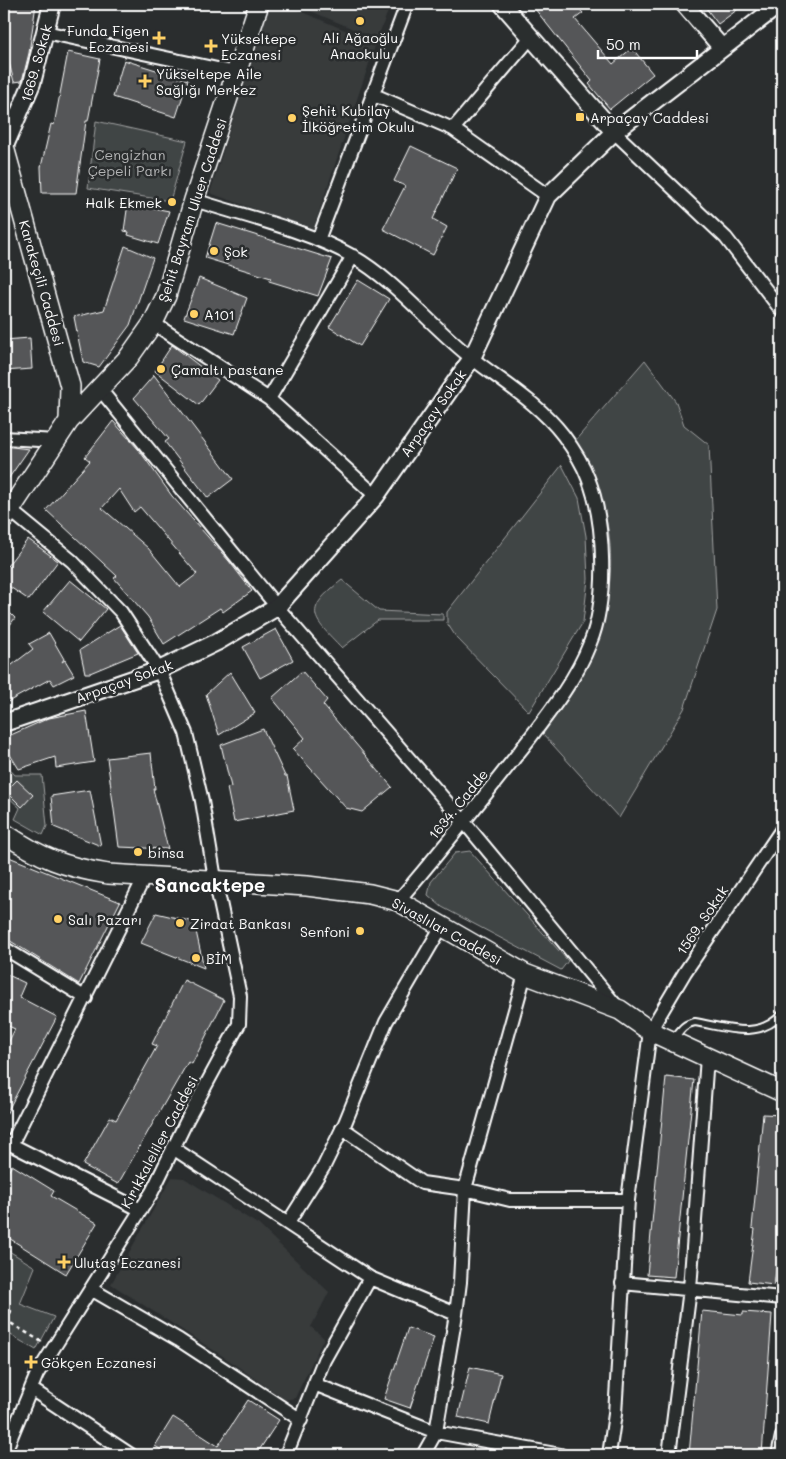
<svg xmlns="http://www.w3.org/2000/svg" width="786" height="1459" font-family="Mali,sans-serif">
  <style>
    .built { fill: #373a3b }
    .green { fill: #414445; stroke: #a0a2a2 }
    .building { fill: #555758; stroke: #fff; fill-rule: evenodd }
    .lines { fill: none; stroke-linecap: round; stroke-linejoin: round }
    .service-casing { stroke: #fff; stroke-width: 10 }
    .minor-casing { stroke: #fff; stroke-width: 16 }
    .tertiary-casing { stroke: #fff; stroke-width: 20 }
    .secondary-casing { stroke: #fff; stroke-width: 22 }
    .path { stroke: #fff; stroke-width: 2.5; stroke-dasharray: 4 4; stroke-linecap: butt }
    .service { stroke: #2a2d2e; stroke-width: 6 }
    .minor { stroke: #2a2d2e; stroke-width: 12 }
    .tertiary { stroke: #2a2d2e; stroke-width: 16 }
    .secondary { stroke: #2a2d2e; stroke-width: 19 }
    .poi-dot { fill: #ffd166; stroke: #2a2d2e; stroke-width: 2 }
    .labels { text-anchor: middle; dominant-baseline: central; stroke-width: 5; stroke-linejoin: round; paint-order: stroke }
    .poi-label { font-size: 14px; fill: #fff; stroke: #2a2d2e; text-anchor: start }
    .street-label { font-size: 14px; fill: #fff; stroke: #2a2d2e }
    .park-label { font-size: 14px; fill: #b3b4b5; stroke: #2a2d2e }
    .district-label { font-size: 19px; font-weight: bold; fill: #fff; stroke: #2a2d2e }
  </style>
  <rect width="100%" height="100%" fill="#2a2d2e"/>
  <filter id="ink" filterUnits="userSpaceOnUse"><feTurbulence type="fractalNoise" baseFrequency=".02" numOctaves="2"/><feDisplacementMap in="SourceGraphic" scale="10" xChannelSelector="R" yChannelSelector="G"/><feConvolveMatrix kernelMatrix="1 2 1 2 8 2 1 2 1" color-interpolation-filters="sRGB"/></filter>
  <g filter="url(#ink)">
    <path class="built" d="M269,4h14l93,39 -63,187 -103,-37z
      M294,4h97l-14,35z
      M172,1177l12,1 75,47 70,67 -18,35 13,11 -29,60 -10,2 -58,-41 -116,-75z"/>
    <path class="green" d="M96,121l91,20 -17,60 -82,-13z
      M645,360l31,42 8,23 25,20 8,165 -33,99 -65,109 -76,-84c11,-16 23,-31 33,-47 5,-10 9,-21 14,-32 32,-75 27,-143 -16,-213z
      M562,465l17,33 7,38 2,43 -5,43 -54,90 -73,-75 -9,-14v-11z
      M342,580l37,31 64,3v6h-65l-36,28c-30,-31 -40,-37 0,-68z
      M4,763l11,12h27l5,51 -4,9 -28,-16 5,-11 -16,-15z
      M470,851l98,110 -7,9 -119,-63 -14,-12 3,-13 24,-29z
      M4,1248l31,19 -15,37 34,13 -18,33 -32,-19z
      M445,1448l38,7h-41z"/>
    <path class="building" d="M4,4h32l-7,49 -7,28 -8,1 -10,-39z
      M531,4h44l8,9 -8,6 38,45 19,-16 21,26 -43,35 -21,-25 3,-3z
      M703,4h42l-27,20z
      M68,52l32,7 -12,62h-2l-10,72h-34l-1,-26 10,-43 3,1z
      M124,60l64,20 -12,37 -63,-20z
      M411,146l46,22 -24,51 14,8 -14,28 -50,-26 22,-43 -11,-5z
      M128,203l41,8 -11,33 -30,-9 1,-3 -5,-1z
      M216,223l116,36 -14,37 -49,-15 2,-3 -66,-20z
      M125,246l28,12 -23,67 -31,42 -16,-5 -9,-45 30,-7z
      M199,278l48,20 -13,36 -50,-16z
      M358,280l31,19 -29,47 -31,-19z
      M30,338l2,31 -28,2v-31z
      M172,345l46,35 -19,25 -44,-34z
      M154,375l79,104 -25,19 -43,-56 4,-3 -35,-41z
      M113,421l26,29 33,46 57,65 23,30 -29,21 -3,-4 -56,36 -16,-27 -34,-39 3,-2 -71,-66 44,-49 -5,-4zM119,489l15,23 6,-5 57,67 -17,13 -32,-39 -46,-40z
      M4,446l25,3 -25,36z
      M28,539l30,22 -29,39 -25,-17v-13z
      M70,580l36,29 -27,33 -36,-30z
      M4,607l11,11 -11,15z
      M120,625l18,28 -48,20h-5l-5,-23z
      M276,629l17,31 -33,18 -17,-31z
      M49,633l15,26 -2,3 3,-2 9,15 -20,10 -4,-6 -46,25v-33l29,-22 -4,-5z
      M302,671l25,29 -4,5 69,82 -30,25 -16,-4 -53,-59 12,-11 -33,-40z
      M230,672l25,41 -36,22 -13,-41z
      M86,711l8,51 -38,6 -1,-11 -36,12 -15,-24v-7l45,-20z
      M263,729l22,47h2l7,34 -60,12 -7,-34 4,-1 -10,-42z
      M151,753l4,36h-2l15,60 -49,-2 -12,-89z
      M17,780l16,15 -11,12 -16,-16z
      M90,790l11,56 -47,-19 -3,-31z
      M4,855l116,47 -41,82 -75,-47z
      M156,913l38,9 10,46 -63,-25z
      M4,973l21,10 -6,14 38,20 -53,101v-67l11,-22 -11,-5z
      M184,980l40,20 -32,64 -4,-2 -70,122 -35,-19 27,-48 6,3 41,-74 -5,-2z
      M666,1077l28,3 -20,197 -27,-2z
      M763,1114l19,1v72l-5,54h3l-6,44 -26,-3 7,-53 -3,-1z
      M12,1165l42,26 -3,5 46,27 -31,51 -62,-39v-56z
      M702,1311l41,4v-3l29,2 -10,141h-73z
      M408,1328l26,9 -24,71 -26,-9z
      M470,1367l31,7 -12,50 -31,-7z
      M248,1400l31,20 -23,35h-87l-14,-9 18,-29 45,29z"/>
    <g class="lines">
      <defs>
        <path id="service" d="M673,1040c7,-9 10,-16 22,-18 30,5 63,19 87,-8"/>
        <path id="minor" d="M45,32l191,41
          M372,94l81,35 95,67
          M453,129l79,-93
          M614,132l112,106 56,73
          M194,200c50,16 113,30 158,56 47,27 79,71 121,103 31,24 65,44 90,76 9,12 20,29 25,43 17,43 20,122 2,165 -15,39 -45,75 -70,108 -40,51 -80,101 -122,150
          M318,240l89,-236
          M153,323l116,76 107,97
          M99,388l178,219 188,216 154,186
          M269,399l84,-143
          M4,438l52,3
          M4,948l82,50
          M342,1128l80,55 43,6 45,11h118
          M4,1141l137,69
          M11,1145l134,-269
          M173,1148l197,130 86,36
          M288,1223l36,-57 21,-43 41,-101 56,-96
          M622,1283l160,15
          M91,1289l88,51 122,80
          M314,1384l122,48 125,23
          M31,1389l100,66
          M4,1454l33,-80 115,-182 35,-72 52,-96 1,-28 -25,-117 -13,-78 -16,-68 -27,-63 -38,-58 -49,-51 -62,-51
          M286,1455l38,-95 46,-82
          M423,1455l13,-23 20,-118 4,-32 5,-93 60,-215
          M609,1455l6,-41 13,-214 22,-169 35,-59 97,-143
          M669,1455l21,-166 17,-232
          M778,1455l4,-19"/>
        <path id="tertiary" d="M502,4l112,128
          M684,4l38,44
          M4,148l28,-65 20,-79
          M4,723l155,-53 58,-28 60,-35 99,-111 96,-138 76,-162 66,-64 166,-128"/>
        <path id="secondary" d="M4,147l66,239 -1,35
          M4,519l65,-98 60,-64 24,-34 13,-27 28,-96 65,-196
          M4,833c37,25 60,34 104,41l199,12 63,8 28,7 127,73 95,36 30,21 132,61"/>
      </defs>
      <use href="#service" class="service-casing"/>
      <use href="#minor" class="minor-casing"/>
      <use href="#tertiary" class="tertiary-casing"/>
      <use href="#secondary" class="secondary-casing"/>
      <path class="path" d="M4,1306l7,5 -4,10 35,21"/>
      <use href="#service" class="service"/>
      <use href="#minor" class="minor"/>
      <use href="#tertiary" class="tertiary"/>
      <use href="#secondary" class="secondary"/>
    </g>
  </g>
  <g class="poi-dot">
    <circle cx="360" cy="21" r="5"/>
    <path d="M156.5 30.5h5v5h5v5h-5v5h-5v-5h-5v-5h5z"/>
    <path d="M208.5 38.5h5v5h5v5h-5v5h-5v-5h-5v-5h5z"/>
    <path d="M142.5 73.5h5v5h5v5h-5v5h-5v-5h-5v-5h5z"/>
    <rect x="575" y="112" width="10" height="10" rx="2.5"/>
    <circle cx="292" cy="118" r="5"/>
    <circle cx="172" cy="202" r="5"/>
    <circle cx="214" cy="251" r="5"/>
    <circle cx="194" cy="314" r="5"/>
    <circle cx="161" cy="369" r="5"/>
    <circle cx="138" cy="852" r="5"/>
    <circle cx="58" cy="919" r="5"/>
    <circle cx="180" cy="923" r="5"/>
    <circle cx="360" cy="931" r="5"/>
    <circle cx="196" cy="958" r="5"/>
    <path d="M61.5 1254.5h5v5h5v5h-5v5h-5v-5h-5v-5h5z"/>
    <path d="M28.5 1354.5h5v5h5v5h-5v5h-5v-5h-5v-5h5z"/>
  </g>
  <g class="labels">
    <g class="poi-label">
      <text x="149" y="30" text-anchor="end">Funda Figen<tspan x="149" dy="16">Eczanesi</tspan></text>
      <text x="360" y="37" text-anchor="middle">Ali Ağaoğlu<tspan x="360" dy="16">Anaokulu</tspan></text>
      <text x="221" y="38">Yükseltepe<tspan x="221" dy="16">Eczanesi</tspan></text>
      <text x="156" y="73">Yükseltepe Aile<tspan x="156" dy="16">Sağlığı Merkez</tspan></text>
      <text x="302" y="110">Şehit Kubilay<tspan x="302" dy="16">İlköğretim Okulu</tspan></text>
      <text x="590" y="117">Arpaçay Caddesi</text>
      <text x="162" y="202" text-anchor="end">Halk Ekmek</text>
      <text x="224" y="251">Şok</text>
      <text x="204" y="314">A101</text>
      <text x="171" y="369">Çamaltı pastane</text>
      <text x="148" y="852">binsa</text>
      <text x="68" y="919">Salı Pazarı</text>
      <text x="190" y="923">Ziraat Bankası</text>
      <text x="350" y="931" text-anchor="end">Senfoni</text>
      <text x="206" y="958">BİM</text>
      <text x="74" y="1262">Ulutaş Eczanesi</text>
      <text x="41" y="1362">Gökçen Eczanesi</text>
    </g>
    <g class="street-label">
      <text transform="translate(36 63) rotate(-74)">1669. Sokak</text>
      <text transform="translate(192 210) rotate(-72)">Şehit Bayram Uluer Caddesi</text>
      <text transform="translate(42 283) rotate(74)">Karakeçili Caddesi</text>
      <text transform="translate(433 413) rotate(-55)">Arpaçay Sokak</text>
      <text transform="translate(124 681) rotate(-20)">Arpaçay Sokak</text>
      <text transform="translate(458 804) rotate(-51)">1634. Cadde</text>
      <text transform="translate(702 920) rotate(-56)">1569. Sokak</text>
      <text transform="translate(447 931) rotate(29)">Sivaslılar Caddesi</text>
      <text transform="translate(159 1142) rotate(-62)">Kırıkkaleliler Caddesi</text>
    </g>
    <g class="park-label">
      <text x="130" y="154">Cengizhan<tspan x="130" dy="16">Çepeli Parkı</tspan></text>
    </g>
    <g class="district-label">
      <text x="210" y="884">Sancaktepe</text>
    </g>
  </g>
  <rect width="786" height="1459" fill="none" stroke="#2a2d2e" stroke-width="20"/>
  <rect x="10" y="10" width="766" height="1439" fill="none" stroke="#fff" stroke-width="2" filter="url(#ink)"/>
  <path d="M598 50v8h99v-8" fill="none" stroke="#ffffff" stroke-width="2.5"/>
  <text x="606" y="50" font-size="15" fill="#ffffff" stroke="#2a2d2e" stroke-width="4" paint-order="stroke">50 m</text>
</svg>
